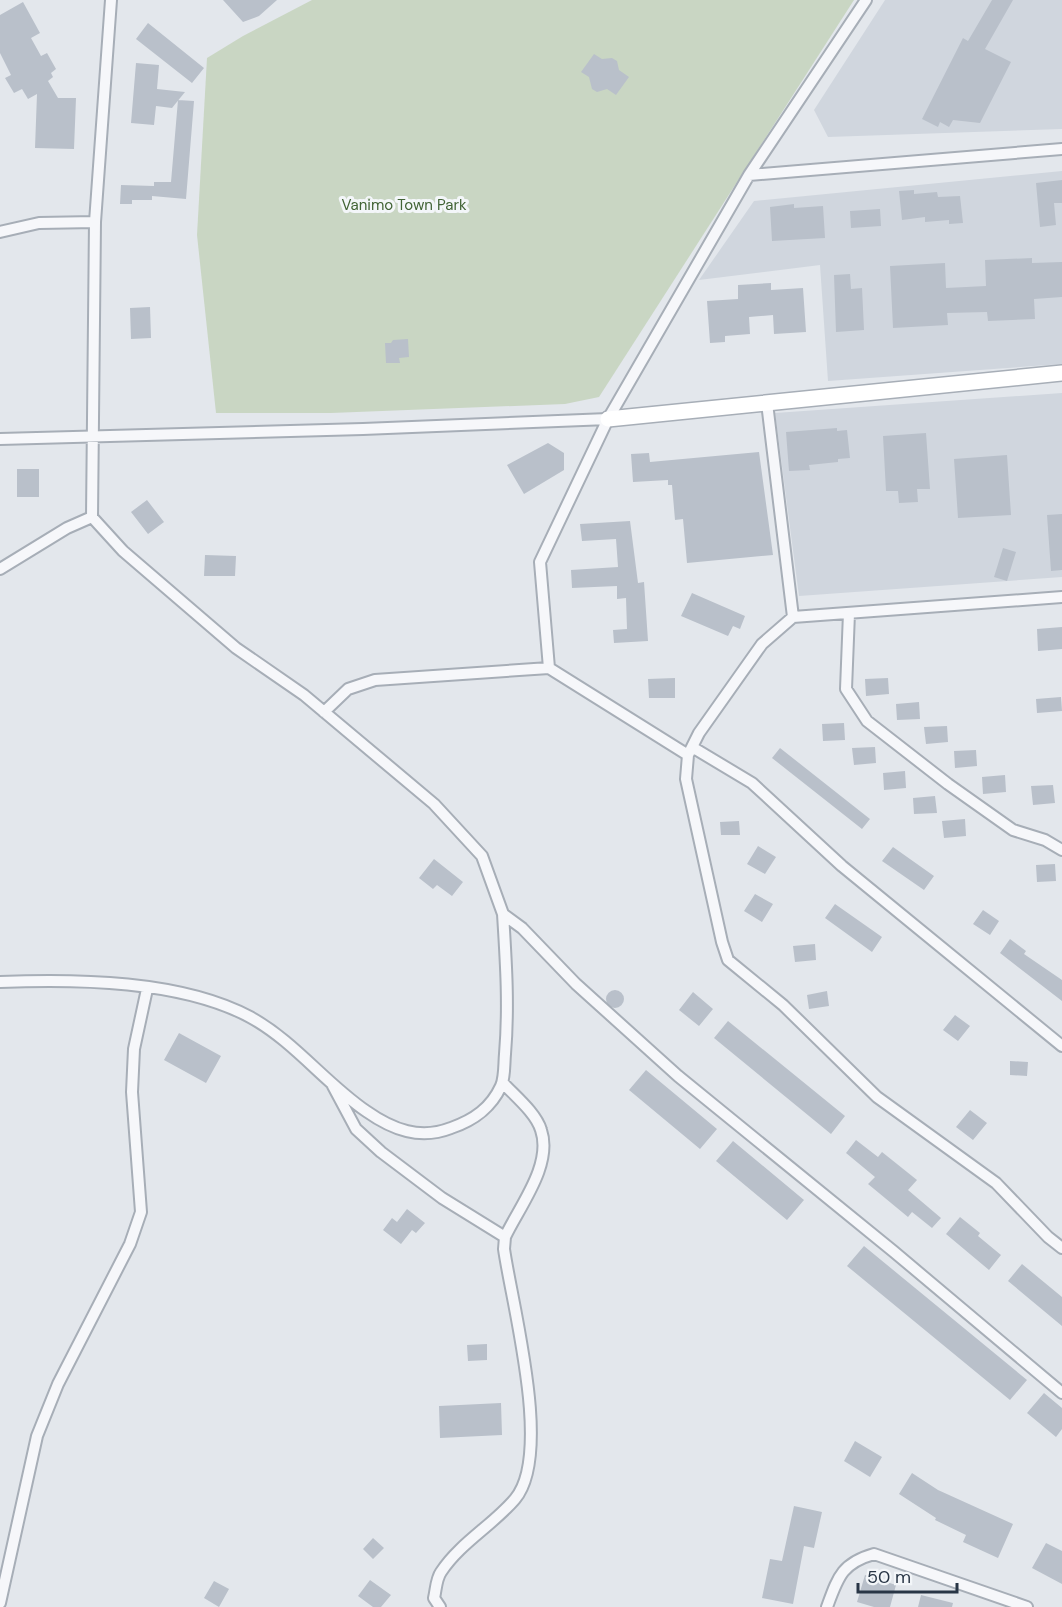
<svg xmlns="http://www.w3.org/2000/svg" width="1062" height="1607" font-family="'DM Sans',sans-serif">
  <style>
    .built { fill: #d0d6de }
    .green { fill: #c9d6c3 }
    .building { fill: #b9c0ca }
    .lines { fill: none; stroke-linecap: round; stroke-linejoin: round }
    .street-casing { stroke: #a7aeb7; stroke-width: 14 }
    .secondary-casing { stroke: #a7aeb7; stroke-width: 18 }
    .street { stroke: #f6f7fa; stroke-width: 10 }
    .secondary { stroke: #fff; stroke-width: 15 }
    .labels { text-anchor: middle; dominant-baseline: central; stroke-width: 6; stroke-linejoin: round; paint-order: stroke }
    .park-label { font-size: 15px; fill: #416335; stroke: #f3f6f9 }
  </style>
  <rect width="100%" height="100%" fill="#e3e7ec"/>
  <path class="built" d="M885,0h177v129l-234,8 -14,-27z
    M1062,171v193l-234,17 -8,-116 -121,15 55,-79z
    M1062,393v184l-263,19 -24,-183z"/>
  <path class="green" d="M312,0h542l-255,397 -34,7 -234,9h-115l-19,-178 10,-177 36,-22z"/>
  <path class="building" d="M223,0h54l-18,16 -16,6z
    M992,0h21l-28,49 26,13 -31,61 -27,-3 -4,7 -9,-5 -2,5 -16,-8 41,-81 5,3z
    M23,2l17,31 -9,5 10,18 6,-3 9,16 -5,4 2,4 -5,4 10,17h18l-2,51 -39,-1 2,-54 -9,5 -6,-10 -8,4 -9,-15 6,-3 -11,-22v-38z
    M148,23l56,45 -12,15 -56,-44z
    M594,54l8,5 10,-1 5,3 2,9 10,7 -13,18 -9,-6 -10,3 -5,-3 -3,-12 -8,-5z
    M136,63l23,2 -2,24 28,3 -13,16 -16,-2 -2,19 -23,-2z
    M178,100l16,1 -8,98 -34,-3v4h-20v4h-12l1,-19 33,1v-4h17z
    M1062,180v23h-8l2,22 -16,2 -4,-44z
    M914,190v4l23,-2 1,5 22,-1 3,27 -14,1v-4l-24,2v-5l-23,3 -3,-29z
    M794,204v4l29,-2 2,32 -53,3 -2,-34z
    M880,209l1,17 -30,2 -1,-17z
    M1032,258v5l30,-1v35l-28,2 1,20 -47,2 -1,-9 -40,1 1,12 -55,3 -3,-62 55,-3 1,25 40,-2 -1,-26z
    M850,274l1,15 11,-1 2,42 -28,2 -2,-57z
    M771,283v7l32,-2 3,44 -32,2 -1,-19 -24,2 1,17 -25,2v6l-15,1 -3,-42 31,-2v-14z
    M150,307l1,31 -20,1 -1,-31z
    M408,339l1,18 -10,1 1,5h-14l-1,-20h6l2,-3z
    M837,428v3l10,-1 3,28 -12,1v3l-29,3 1,5 -21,1 -3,-39z
    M926,433l4,56h-13l1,13 -19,1 -1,-12h-12l-3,-55z
    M548,443l16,10v17l-40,24 -17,-29z
    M759,452l14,103 -86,8 -4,-44 -8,1 -3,-35h-4v-5l-35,2 -2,-28 18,-1 1,9z
    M1007,455l4,60 -53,3 -4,-59z
    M17,469h22v28h-22z
    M147,500l17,22 -16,12 -17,-22z
    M1062,514v56l-11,1 -4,-56z
    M630,521l8,62 6,-1 4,59 -34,2 -1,-13 14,-1 -1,-31 -9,1v-13l-45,2 -1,-18 47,-3 -2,-28 -34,2 -2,-17z
    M1003,548l13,4 -9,29 -13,-4z
    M205,555l31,1 -1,20h-31z
    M692,593l53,23 -5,13 -7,-3 -5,10 -47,-20z
    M1062,627v22l-24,2 -1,-22z
    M675,678v20h-26l-1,-19z
    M888,678l1,16 -23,2 -1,-17z
    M1061,697l1,14 -25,2 -1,-14z
    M919,702l1,17 -23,1 -1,-16z
    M844,723l1,17 -22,1 -1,-17z
    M947,726l1,16 -22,2 -2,-17z
    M875,747l1,16 -22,2 -2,-17z
    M780,748l90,71 -8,10 -90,-71z
    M976,750l1,16 -22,2 -1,-17z
    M905,771l1,17 -22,2 -1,-17z
    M1005,775l1,17 -23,2 -1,-17z
    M1053,785l2,18 -22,2 -2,-19z
    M935,796l2,17 -23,1 -1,-16z
    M965,819l1,17 -22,2 -2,-17z
    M739,821l1,14h-19l-1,-13z
    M758,846l18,11 -11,17 -18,-10z
    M893,847l41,29 -10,14 -42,-29z
    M434,859l29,23 -11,14 -15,-11 -4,4 -14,-11z
    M1055,864l1,17 -19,1 -1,-17z
    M755,894l18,10 -11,18 -18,-11z
    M835,904l47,33 -10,15 -47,-34z
    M983,910l16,11 -9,14 -17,-11z
    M1010,939l16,12 -2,3 38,26v21l-62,-48z
    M815,944l1,16 -21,2 -2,-16z
    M606 999a9 9 0 1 1 18 0a9 9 0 1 1-18 0Z
    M827,991l2,15 -20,3 -2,-14z
    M693,992l20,17 -14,17 -20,-16z
    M955,1015l15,11 -12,15 -15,-11z
    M728,1021l117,95 -14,18 -117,-96z
    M179,1033l42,23 -15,27 -42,-23z
    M1010,1061l18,1 -1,14 -17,-1z
    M646,1070l71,59 -17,20 -71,-59z
    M970,1110l17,13 -14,17 -17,-13z
    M856,1140l22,17 4,-5 35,28 -9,10 33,28 -9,10 -20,-16 -4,5 -40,-33 7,-7 -29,-24z
    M733,1141l71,59 -17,20 -71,-59z
    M407,1209l18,14 -9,10 -4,-3 -11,14 -18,-14 9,-12 5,4z
    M960,1217l20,16 -2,3 23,19 -12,15 -43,-36z
    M864,1246l163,134 -17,20 -163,-134z
    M1022,1264l40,33v29l-54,-45z
    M487,1344v16l-19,1 -1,-16z
    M1044,1393l18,15v21l-6,8 -29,-24z
    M501,1403l1,32 -62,3 -1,-32z
    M855,1441l27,16 -12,20 -26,-16z
    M912,1473l26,17 75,34 -15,34 -35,-16 3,-7 -31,-15 1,-2 -37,-24z
    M794,1506l28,6 -8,36 -10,-2 -11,58 -31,-6 8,-39 12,2z
    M373,1538l11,10 -11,11 -10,-10z
    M1046,1543l16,8v33l-30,-16z
    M865,1575l31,10 -6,22h-16l-17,-5z
    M370,1580l21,15 -10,12h-8l-15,-11z
    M214,1581l15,8 -10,18 -15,-9z
    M921,1595l32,8 -1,4h-34z"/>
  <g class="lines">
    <defs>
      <path id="street" d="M111,0l-16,222 -3,295 31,34 113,97 68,47 130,109 48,52 21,58 19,14 54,56 102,92 215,175 169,142
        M749,175l313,-26
        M0,232l39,-9 56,-1
        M767,403l26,214
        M0,439l363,-10 245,-10
        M0,569l67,-41 25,-11
        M1062,597l-269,20 -31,27 -63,89 -11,22 -2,24 36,163 6,18 55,45 94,92 119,86 52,54 14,11
        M849,613l-3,76 21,32 81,63 65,46 32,10 17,10
        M324,712l24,-23 27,-9 174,-12
        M692,747l60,36 90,83 220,180
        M688,755l-139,-87 -9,-106 68,-143 141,-244 117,-175
        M0,982c76,-3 181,-2 250,35 44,24 75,66 116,94 27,19 54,29 85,17 23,-8 40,-20 50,-42 4,-9 3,-22 4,-32 4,-48 1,-92 -2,-140
        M333,1086l23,43 25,23 61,46 63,39
        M0,1603l37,-167 21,-52 72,-140 11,-32 -9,-120 2,-43 13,-60
        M440,1607l-6,-9c2,-8 2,-19 7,-26 19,-29 52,-47 74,-73 38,-45 -3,-194 -11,-250l1,-12c14,-30 48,-72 36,-107 -5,-17 -26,-34 -38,-47
        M827,1607c11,-30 15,-44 47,-53l153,53"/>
      <path id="secondary" d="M608,419l454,-46"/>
    </defs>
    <use href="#street" class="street-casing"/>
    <use href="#secondary" class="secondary-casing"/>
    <use href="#street" class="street"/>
    <use href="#secondary" class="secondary"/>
  </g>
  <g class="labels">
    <g class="park-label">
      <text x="404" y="205">Vanimo Town Park</text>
    </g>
  </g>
  <path d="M858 1583v9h99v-9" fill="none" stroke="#293646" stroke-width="3"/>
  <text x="867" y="1583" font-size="18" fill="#293646" stroke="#f3f6f9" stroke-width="4.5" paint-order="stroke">50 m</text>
</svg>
